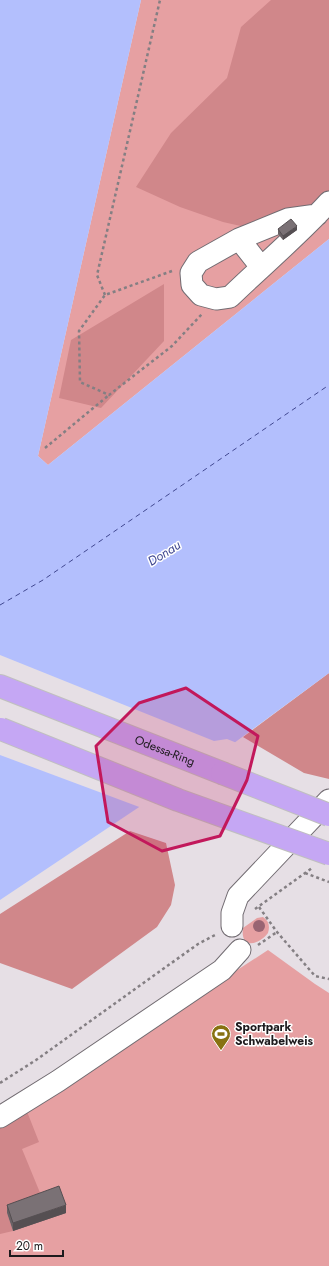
<svg xmlns="http://www.w3.org/2000/svg" width="329" height="1266" font-family="Jost,sans-serif">
  <style>
    .green { fill: #e6a0a2 }
    .forest { fill: #d0878a }
    .water { fill: #b3bffd }
    .pier { fill: #e6dfe5 }
    .lines { fill: none; stroke-linecap: round; stroke-linejoin: round }
    .ferry { stroke: #414891; stroke-width: 1; stroke-dasharray: 5 4; stroke-linecap: butt }
    .minor-casing { stroke: #726c72; stroke-width: 23 }
    .highway-casing { stroke: #c0bfc0; stroke-width: 24 }
    .path { stroke: #847f83; stroke-width: 2.5; stroke-dasharray: 3 3; stroke-linecap: butt }
    .minor { stroke: #fff; stroke-width: 21 }
    .highway { stroke: #c5a7f4; stroke-width: 22 }
    .highway-bridge-casing { stroke: #c0bfc0; stroke-width: 24; stroke-linecap: butt }
    .highway-bridge { stroke: #c5a7f4; stroke-width: 22 }
    .tree { fill: #996472 }
    .wall { fill: #696165 }
    .shaded-wall { fill: #554f52 }
    .building { fill: #7a7175; stroke: #554f52 }
    .marked { fill: #c2185b; fill-opacity: 0.2; stroke: #c2185b; stroke-width: 3; stroke-linejoin: round }
    .labels { text-anchor: middle; dominant-baseline: central; stroke-width: 3; stroke-linejoin: round; paint-order: stroke }
    .street-label { font-size: 12px; fill: #1d1a1d; stroke: #fff }
    .poi-label { font-size: 12px; font-weight: bold; fill: #1d1a1d; stroke: #fff; text-anchor: start }
    .water-label { font-size: 13px; font-style: italic; fill: #414891; stroke: #fff }
  </style>
  <rect width="100%" height="100%" fill="#e6dfe5"/>
  <path class="green" d="M141,0h188v239l-281,226 -10,-9z
    M263,917c6,4 7,9 5,16 -9,12 -28,17 -25,-5l14,-10z
    M268,950l47,34 14,9v273h-329v-141z"/>
  <path class="forest" d="M271,0h58v194l-8,10 -67,25 -31,-7 -43,-15 -44,-20 35,-54 56,-55 14,-51z
    M164,284v57l-63,67 -42,-10 12,-58z
    M329,673v106l-25,-6 -61,-36z
    M130,831l36,12 9,42 -4,20 -14,22 -85,62 -72,-26v-49z
    M26,1109l13,33 -17,7 21,51 -36,13 6,18 -13,3v-109z"/>
  <path class="water" d="M0,0h141l-103,456 10,9 281,-226v434l-103,76 -226,151z"/>
  <path class="pier" d="M0,655l214,86 13,-2 10,4 -95,65 -142,-53z"/>
  <g class="lines">
    <path class="ferry" d="M0,605l43,-25 286,-195"/>
    <defs>
      <path id="minor" d="M317,215l-29,4 -49,20 -41,23 -7,11 1,12 9,10 15,4 14,-2c33,-32 68,-61 99,-95
        M239,239l22,28
        M232,926v-13l6,-17 91,-96
        M0,1117l58,-36 164,-111 18,-20"/>
      <g id="highway">
        <path id="s1" d="M0,686l222,87"/>
      </g>
    </defs>
    <use href="#minor" class="minor-casing"/>
    <use href="#highway" class="highway-casing"/>
    <path class="path" d="M172,271l-67,24 -26,36 1,51 29,13 63,-49 30,-32
      M105,295l-8,-20 63,-275
      M45,448l64,-53
      M305,873l24,9
      M259,907l18,25 38,44 14,3
      M255,909l57,-41
      M258,945l19,-13
      M0,1083l36,-23 162,-116 17,-9"/>
    <use href="#minor" class="minor"/>
    <use href="#highway" class="highway"/>
    <defs>
      <path id="highway-bridge" d="M1,729l177,71 151,54
        M222,773l107,42"/>
    </defs>
    <use href="#highway-bridge" class="highway-bridge-casing"/>
    <use href="#highway-bridge" class="highway-bridge"/>
  </g>
  <circle class="tree" cx="259" cy="926" r="6"/>
  <path class="wall" d="M278,229l19,1 -14,10 -5,-6z
    M7,1205l59,8 -53,18 -6,-18z"/>
  <path class="shaded-wall" d="M297,226v4l-14,10v-4z
    M66,1205v8l-53,18v-8z"/>
  <path class="building" d="M291,219l6,7 -14,10 -5,-7z
    M59,1186l7,19 -53,18 -6,-18z"/>
  <path class="marked" d="M186,688l72,48 -11,44 -27,56 -58,15 -54,-29 -12,-76 43,-43z"/>
  <defs>
    <symbol id="stadium-pin" viewBox="-11 -11 22 30"><path d="M0 17L-7.5 6A9.5 9.5 0 1 1 7.5 6Z" fill="#877111" stroke="#fff"/><path d="M0-5a6.5 5 0 1 0 0 10a6.5 5 0 1 0 0-10ZM-3.5-1.8h7v3.6h-7Z" fill="#fff"/></symbol>
  </defs>
  <g fill-rule="evenodd">
    <use href="#stadium-pin" x="210" y="1023" width="22" height="30"/>
  </g>
  <g class="labels">
    <g class="street-label">
      <text stroke="none"><textPath href="#s1" startOffset="177">Odessa-Ring</textPath></text>
    </g>
    <g class="poi-label">
      <text x="235" y="1027">Sportpark<tspan x="235" dy="14">Schwabelweis</tspan></text>
    </g>
    <g class="water-label">
      <text transform="translate(164 553) rotate(-32)">Donau</text>
    </g>
  </g>
  <path d="M10 1250v6h53v-6" fill="none" stroke="#1d1a1d" stroke-width="2"/>
  <text x="16" y="1250" font-size="12" fill="#1d1a1d" stroke="#ffffff" stroke-width="3" paint-order="stroke">20 m</text>
</svg>
